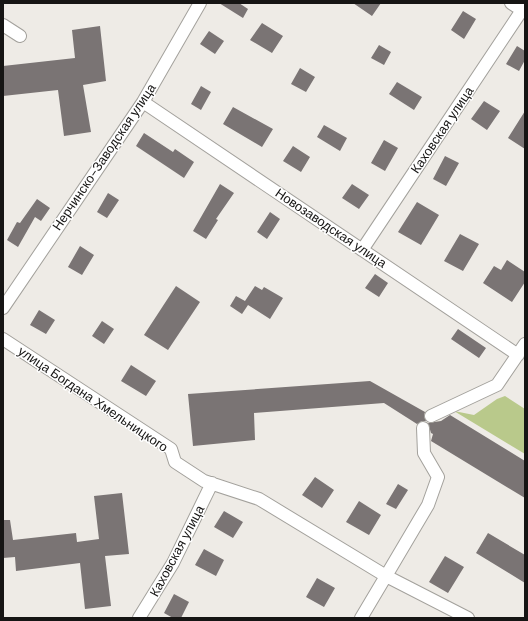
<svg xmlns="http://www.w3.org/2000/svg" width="528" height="621" font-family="'DM Sans',sans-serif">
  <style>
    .green { fill: #b9c98b }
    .building { fill: #7a7474 }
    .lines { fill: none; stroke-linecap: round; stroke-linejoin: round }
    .street-casing { stroke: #a3a19c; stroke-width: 14 }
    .street { stroke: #fff; stroke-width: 12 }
    .labels { text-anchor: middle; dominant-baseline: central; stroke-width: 3; stroke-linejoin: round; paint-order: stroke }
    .street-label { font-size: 13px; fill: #161514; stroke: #fff }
  </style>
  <rect width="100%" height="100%" fill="#eeebe6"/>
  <path class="green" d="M505,396l20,13v45l-71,-43 20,4 23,-16z"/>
  <path class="building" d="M219,3h20l9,6 -5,9z
    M353,3h28l-9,13z
    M463,11l13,8 -12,20 -13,-9z
    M262,23l21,13 -11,17 -22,-13z
    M100,26l6,55 -23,4 8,47 -27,4 -6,-46 -55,6v-30l72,-8 -3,-28z
    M209,31l15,10 -9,13 -15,-10z
    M379,45l12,7 -7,13 -13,-7z
    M517,46l8,5v9l-6,11 -13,-7z
    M300,68l15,9 -9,15 -15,-8z
    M397,82l25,15 -8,13 -25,-16z
    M201,86l10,6 -10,18 -10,-6z
    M484,101l16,10 -13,19 -16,-11z
    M233,107l40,22 -11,18 -39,-23z
    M525,111v38l-17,-11z
    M324,125l23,13 -7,13 -23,-14z
    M144,133l29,19 2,-3 19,13 -10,16 -48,-32z
    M384,140l14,8 -13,23 -14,-8z
    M293,146l17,11 -9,15 -18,-11z
    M445,156l14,7 -13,23 -13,-7z
    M220,184l14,9 -18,26 2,1 -12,19 -13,-8z
    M352,184l17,11 -10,14 -17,-11z
    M108,193l11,7 -12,18 -10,-6z
    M37,199l13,9 -9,13 -6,-4 -17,30 -11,-7 10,-18 3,1z
    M417,202l22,13 -18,30 -23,-13z
    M270,212l10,7 -13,20 -10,-7z
    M460,234l19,10 -16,27 -19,-10z
    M80,246l14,9 -12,20 -14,-8z
    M507,260l18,12v10l-13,20 -29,-19 11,-17 7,4z
    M375,274l13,9 -9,14 -14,-9z
    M176,286l24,16 -32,48 -24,-15z
    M255,286l7,4 2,-3 19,11 -13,21 -22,-14 -6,9 -12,-8 6,-10 9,5z
    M39,310l16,10 -9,14 -16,-9z
    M102,321l12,8 -10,15 -12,-8z
    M458,329l28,19 -7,10 -28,-19z
    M131,365l25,16 -10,15 -25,-15z
    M370,381l55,31 -1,4 2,5h-4l-5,3 -33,-21 -130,10 1,27 -62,6 -5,-52z
    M450,415l75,46v37l-94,-57 2,-7 -2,-1 -3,-10 13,-2z
    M315,477l19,13 -12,18 -20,-13z
    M398,484l10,6 -12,19 -10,-5z
    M122,493l7,61 -24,2 6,50 -26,3 -5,-46 -64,8 -1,-14 -12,1v-38h7l3,20 63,-7 1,9 22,-3 -5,-43z
    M359,501l22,14 -12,20 -23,-13z
    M224,511l19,11 -10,16 -19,-11z
    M488,533l37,22v28l-49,-30z
    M204,549l20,11 -8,16 -21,-11z
    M445,556l19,11 -16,26 -19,-11z
    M317,578l18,10 -11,19 -18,-10z
    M174,594l15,8 -8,16h-8l-9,-5z"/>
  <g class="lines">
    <defs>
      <path id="street" d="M511,3l14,9
        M3,25l17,11
        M143,102l375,253
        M362,250l160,-240
        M3,308l140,-206 57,-99
        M3,339l168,110 4,13 29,19 55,18 127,77 -25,42
        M431,416l66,-31 28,-41
        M423,428l1,25 14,24 -10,28 -42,71 82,42
        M139,618l34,-55 39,-80"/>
    </defs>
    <use href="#street" class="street-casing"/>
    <use href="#street" class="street"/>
  </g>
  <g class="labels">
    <g class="street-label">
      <text transform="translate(442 130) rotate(-56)">Каховская улица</text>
      <text transform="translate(104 157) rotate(-56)">Нерчинско-Заводская улица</text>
      <text transform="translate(331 228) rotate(34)">Новозаводская улица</text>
      <text transform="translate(93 399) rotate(34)">улица Богдана Хмельницкого</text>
      <text transform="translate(177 551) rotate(-62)">Каховская улица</text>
    </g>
  </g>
  <rect width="528" height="621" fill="none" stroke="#161514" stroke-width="8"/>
</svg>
